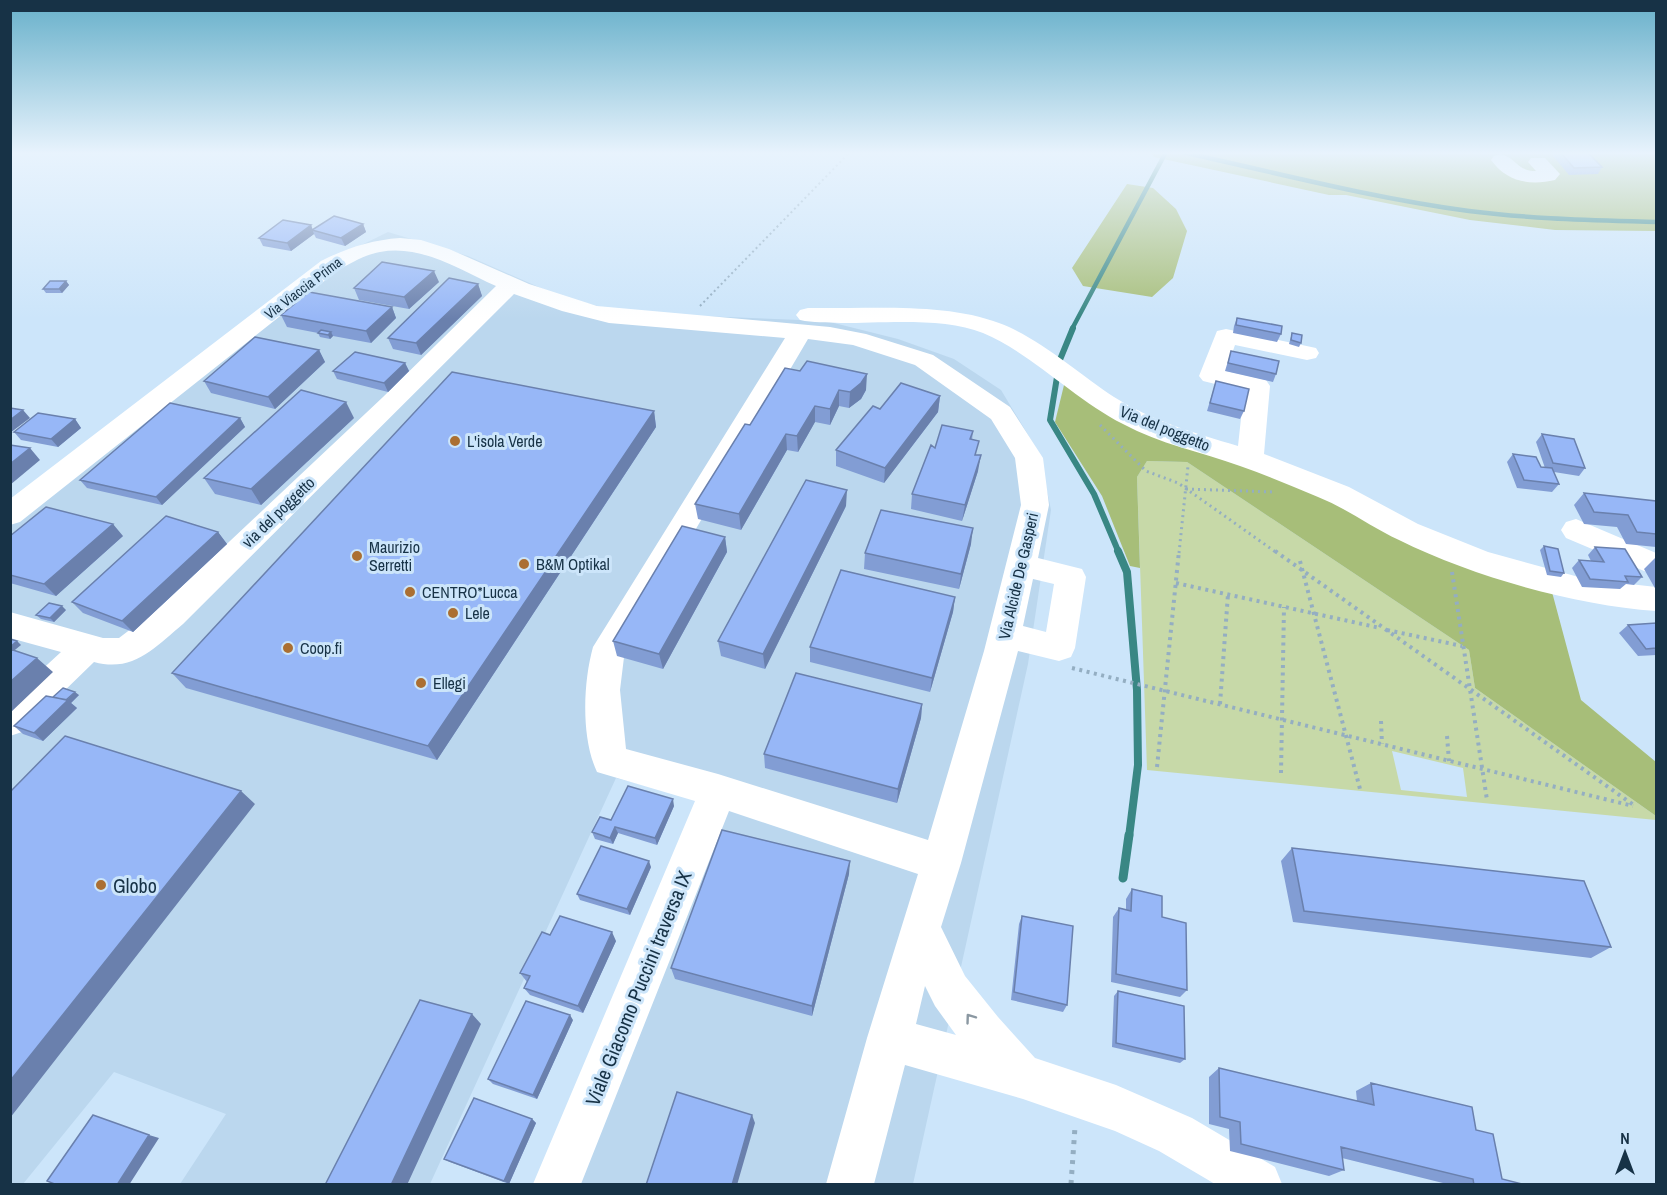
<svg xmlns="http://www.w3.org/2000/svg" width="1667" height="1195" font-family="'Archivo Narrow',sans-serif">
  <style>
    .built { fill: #bbd7ee }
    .green { fill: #c7d9a8; fill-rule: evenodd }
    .forest { fill: #a7be79 }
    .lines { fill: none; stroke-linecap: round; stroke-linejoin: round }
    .stream-far3 { stroke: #398784; stroke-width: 4.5 }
    .stream-far2 { stroke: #398784; stroke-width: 6 }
    .stream-far1 { stroke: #398784; stroke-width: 8 }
    .stream { stroke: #398784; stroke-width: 9 }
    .path-far3 { stroke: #94aec2; stroke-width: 2; stroke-dasharray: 2 3; stroke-linecap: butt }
    .path-far2 { stroke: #94aec2; stroke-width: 3; stroke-dasharray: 2 4; stroke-linecap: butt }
    .path-far1 { stroke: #94aec2; stroke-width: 4; stroke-dasharray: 3 4.5; stroke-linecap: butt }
    .path { stroke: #94aec2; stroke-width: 5; stroke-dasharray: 4 6; stroke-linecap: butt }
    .minor { fill: #fff; fill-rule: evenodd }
    .wall { fill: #829dd4 }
    .shaded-wall { fill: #6a80ad }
    .building { fill: #97b7f7; stroke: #6a80ad; stroke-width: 1.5 }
    .oneway { stroke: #8b98a2 }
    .poi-dot { fill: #ab6f32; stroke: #cce5fa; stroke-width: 2 }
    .labels { text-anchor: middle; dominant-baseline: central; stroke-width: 6; stroke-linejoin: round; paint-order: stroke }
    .far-street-label { font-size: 14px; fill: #173246; stroke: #cce5fa }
    .street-label { font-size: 16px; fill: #173246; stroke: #cce5fa }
    .poi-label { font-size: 16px; fill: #173246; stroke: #cce5fa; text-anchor: start }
    .near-poi-label { font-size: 20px; fill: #173246; stroke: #cce5fa; text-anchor: start }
    .near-street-label { font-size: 20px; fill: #173246; stroke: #cce5fa }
  </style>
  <rect width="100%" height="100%" fill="#cce5fa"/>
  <path class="built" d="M388,232l80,24 91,40 54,14 60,5 153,6 72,18 56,20 47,31 38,63 12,57 -23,154 -115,520h-335l150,-377 -112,-29 -186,406h-250l46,-70 -112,-42 -91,112h-12v-677l314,-244z"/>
  <path class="green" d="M1147,461l40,1 282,188 6,38 181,128v4l-509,-50 -10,-293zM1392,751l71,17 4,29 -66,-7z"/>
  <path class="forest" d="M1150,152h506v79l-101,-1 -85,-10 -124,-25h-17l-175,-38z
    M1127,184l26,4 23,21 11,22 -14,47 -21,19 -69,-11 -11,-18z
    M1065,381l487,211 29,108 75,62v54l-181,-128 -6,-38 -282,-188 -40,-1 -10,16 3,91 -10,-2 -28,-70 -47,-74z"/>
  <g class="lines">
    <path class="stream-far3" d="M1182,152c95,21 190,46 287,59 62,8 125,9 187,11
      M1072,329l94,-177"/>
    <path class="stream-far2" d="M1059,362l14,-34
      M1057,377l-7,43 44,74 25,59"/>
    <path class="stream-far1" d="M1118,551l9,21 10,118 1,75 -9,72"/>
    <path class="stream" d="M1123,878l6,-43"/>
    <path class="path-far3" d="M700,306l150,-154"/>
    <path class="path-far2" d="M1100,425l46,46 32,12 99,70
      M1186,489l89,3
      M1179,553l9,-87"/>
    <path class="path-far1" d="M1275,551l360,255
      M1300,561l60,228
      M1452,572l35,228
      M1176,583l204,45
      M1387,630l75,16
      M1072,668l561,138
      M1220,704l8,-110
      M1381,721l1,23
      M1447,736l2,25
      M1157,767l22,-216
      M1281,773l3,-166"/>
    <path class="path" d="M1071,1184l4,-57"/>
    <path class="minor" d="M1501,154c15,4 16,17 35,17l-8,-9 3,-4h14l15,16 -5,6c-25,6 -48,2 -64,-20l3,-4z
      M400,238l21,2 28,9 80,35 68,22 233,21 36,7 67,21 77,52 33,51 6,47 -11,53 44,11 4,8 -11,71 -4,9 -12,4 -41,-10 -57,212 -20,64 24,49 33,41 37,41 81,27 76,33 83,49 7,17h-67l-56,-33 -44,-20 -92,-32 -118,-34 -31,119h-48l41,-146 51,-164 -189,-63 -148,373h-48l162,-383 -98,-29c-16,-34 -14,-89 -4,-125l192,-309 -176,-15 -47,-12 -48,-17 -331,330c-28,23 -49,49 -89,38l-72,70 -12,4v-37l51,-47 -51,-14v-26l93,26h16l42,-32 222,-209 113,-111c-36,-16 -75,-42 -116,-34 -16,3 -29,11 -43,19l-317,251 -10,3v-26l311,-238c26,-13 50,-21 79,-23zM808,339l45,6 62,20 76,54 24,39 6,47 -37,146 -56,189 -210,-66 -92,-25 -6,-59 5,-41zM1033,579l21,5 -8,48 -23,-6zM925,986l10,20 21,29 -40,-11z
      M808,308c59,1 137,-6 191,15 39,14 80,51 115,74 38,24 81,36 124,49l6,-55 -41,-10 -4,-5 18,-45 9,-2 90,19 3,5 -3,5 -9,2 -72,-15 -9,26 40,9 4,6 -6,68 85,33 69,37 70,28 98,27 70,8v24c-82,-6 -182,-34 -257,-71 -28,-13 -53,-32 -81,-43 -26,-11 -52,-22 -78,-31 -39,-14 -80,-22 -117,-42 -48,-24 -92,-71 -140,-91 -39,-16 -99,-10 -142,-10 -14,-1 -28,0 -41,-3l-4,-5 4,-5z
      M1576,519l80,34v23l-90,-38 -5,-8 5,-8z"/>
  </g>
  <path class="wall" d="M1555,152h32l15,15 -4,7 -29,1 -16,-19z
    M363,224l3,8 -21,14 -29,-8 -2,-4 -23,17 -28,-5 -4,-8 52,-13 2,5z
    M66,281l3,4 -7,8h-16l-3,-4z
    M439,282l-30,27 -50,-9 -5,-12z
    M478,284l4,12 -61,59 -28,-6 -5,-11z
    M392,307l4,11 -25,25 -38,-7 -3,3 -10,-2 -2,-4 -31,-6 -6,-12z
    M1237,318l44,16 -4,8 -44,-9 1,-7z
    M1292,333l9,10 -2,4 -10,-3z
    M319,350l6,12 -50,47 -64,-16 -7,-12z
    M1231,351l45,23 -3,8 -48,-11z
    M405,363l4,8 -21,21 -51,-13 -4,-8z
    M785,368l81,22 -5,9 -12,9 -10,-2 -9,19 -15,-3 -17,30 -11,-2 -46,80 -43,-11 -3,-15 55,-79z
    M1216,381l28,30 -4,8 -33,-8z
    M940,396l-2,16 -54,71 -48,-17v-16l44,-41z
    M654,411l2,16 -219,333 -251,-72 -14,-15z
    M240,418l5,9 -83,78 -75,-17 -7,-8z
    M354,418l-93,87 -46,-11 -11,-16z
    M75,419l6,9 -23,19 -37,-7 -7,-8z
    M973,431l-1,9 4,15 2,16 -16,50 -51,-12 1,-15 23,-46z
    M1542,434l43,34 -6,8 -25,-4 5,12 -7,8 -35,-4 -10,-26 6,-8 28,13 4,1 -9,-26z
    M1584,493l72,8v46l-30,-3 -9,-17 -33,-3 -10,-19z
    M846,506l-81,163 -44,-13 -3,-15z
    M218,532l9,12 -94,88 -50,-19 -11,-11z
    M10,536h113l-67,60 -46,-13z
    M725,537l2,15 -64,117 -46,-13 -4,-15z
    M971,544l-12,45 -95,-20 1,-16z
    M1544,546l20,27 -3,4 -14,-2 -7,-25z
    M1595,547l47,30 -8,8 -8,-1 -6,5 -38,-2 -10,-19 7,-8 12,1 -3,-6z
    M1656,557v33l-12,-21z
    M955,597l-2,15 -23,80 -120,-30v-15z
    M66,610l-12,12 -13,-3 -5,-4z
    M1656,623v32l-18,1 -19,-23 9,-8z
    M79,695l-8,8 6,5 -34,33 -20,-7 -9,-8 39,-29z
    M922,704l-1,14 -24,85 -132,-35 -1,-14z
    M674,806l-17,39 -39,-12 -5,11 -18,-5 -3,-7 19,-12z
    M1292,848l319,99 -20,11 -298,-36 -12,-61z
    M651,867l-21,48 -50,-15 -3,-6z
    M849,874l-37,142 -137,-37 -4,-11z
    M1132,889l30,28 25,73 -7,7 -69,-15 2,-65 6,-9 7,2v-11z
    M1022,916l45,89 -4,7 -52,-12 8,-76z
    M550,935l66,6 -33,72 -53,-18 -6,-7 3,-6 -7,-9z
    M1118,991l67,68 -5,4 -68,-16 2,-51z
    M573,1020l-36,79 -44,-15 -5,-5z
    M1219,1068l138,33 -1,-10 15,-8 105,47 26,49 24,6h-75l-109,-27 2,12 -15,6 -99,-25 -1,-22 -20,-5v-47z
    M532,1119l4,4 -27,61 -59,-22 -6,-3z"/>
  <path class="shaded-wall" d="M363,224l3,8 -21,14 -4,-8z
    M311,225l3,9 -23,17 -4,-8z
    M434,271l5,11 -30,27 -5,-12z
    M66,281l3,4 -7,8 -3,-4z
    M478,284l4,12 -61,59 -5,-12z
    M392,307l4,11 -25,25 -5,-12z
    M331,332l2,4 -3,3 -2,-4z
    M319,350l6,12 -50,47 -7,-12z
    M405,363l4,8 -21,21 -4,-9z
    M867,374l-1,16 -5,9 -12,9 1,-16z
    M839,390v16l-9,19v-16z
    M940,396l-2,16 -54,71 1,-15z
    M346,402l8,16 -93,87 -10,-16z
    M815,406v16l-17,30 -1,-16z
    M23,410l7,8 -20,15v-13z
    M654,411l2,16 -219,333 -9,-14z
    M240,418l5,9 -83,78 -6,-8z
    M75,419l6,9 -23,19 -7,-8z
    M786,434l1,16 -46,80 -2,-16z
    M30,448l10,12 -30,25v-21z
    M981,455l-3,16 -16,50 3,-16z
    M847,490l-1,16 -81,163 -2,-15z
    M113,524l10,12 -67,60 -12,-12z
    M973,528l-2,16 -12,45 2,-15z
    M218,532l9,12 -94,88 -11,-11z
    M725,537l2,15 -64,117 -4,-15z
    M955,597l-2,15 -23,80 2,-14z
    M62,606l4,4 -12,12 -4,-4z
    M17,641l4,4 -11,9v-7z
    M37,658l16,14 -43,41v-31z
    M75,692l4,3 -8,8 6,5 -34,33 -9,-8z
    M922,704l-1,14 -24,85 1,-14z
    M241,791l14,13 -245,314v-37z
    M673,799l1,7 -17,39 -2,-7z
    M615,827l3,6 -5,11 -3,-6z
    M649,861l2,6 -21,48 -3,-6z
    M850,861l-1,13 -37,142v-10z
    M612,932l4,9 -33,72 -5,-7z
    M472,1014l9,10 -74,161h-16z
    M570,1015l3,5 -36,79 -4,-4z
    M752,1115l3,8 -18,62h-5z
    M532,1119l4,4 -27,61 -5,-3z
    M149,1135l10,3 -30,47h-12z"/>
  <path class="building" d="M1560,152h27l15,15 -28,1z
    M334,216l29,8 -22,14 -29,-8z
    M283,220l28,5 -24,18 -28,-5z
    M382,262l52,9 -30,26 -50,-9z
    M449,278l29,6 -62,59 -28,-5z
    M50,281h16l-7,8h-16z
    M309,292l83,15 -26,24 -85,-16z
    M1237,318l45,8 -1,8 -45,-9z
    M321,330l10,2 -3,3 -10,-2z
    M1292,333l10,2 -1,8 -10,-3z
    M255,337l64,13 -51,47 -64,-16z
    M1231,351l48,10 -3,13 -48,-11z
    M355,352l50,11 -21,20 -51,-12z
    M807,361l60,13 -6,9 -11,9 -11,-2 -9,19 -15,-3 -18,30 -11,-2 -47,80 -44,-10 50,-80 5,1 35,-57 15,3z
    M452,372l202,39 -226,335 -256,-73z
    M1216,381l33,8 -5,22 -34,-8z
    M901,383l39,13 -55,72 -49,-18 37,-44 7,3z
    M301,390l45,12 -95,87 -47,-11z
    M170,403l70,15 -84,79 -76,-17z
    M10,408l13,2 -13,10z
    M38,413l37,6 -24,20 -37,-7z
    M942,425l31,6 -3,8 9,2 -4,14h6l-16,50 -53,-11 19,-49 4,3z
    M1542,434l32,5 11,29 -32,-5z
    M10,445l20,3 -20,16z
    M1513,454l23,3 5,10 11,1 7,16 -35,-4z
    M806,480l41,10 -84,164 -45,-13z
    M1584,493l72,8v33l-19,-2 -9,-17 -34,-3z
    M46,507l67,17 -69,60 -34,-9v-39z
    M881,510l92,18 -12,46 -96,-21z
    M166,516l52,16 -96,89 -50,-19z
    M682,526l43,11 -66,117 -46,-13z
    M1544,546l14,3 6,24 -14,-2z
    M1595,547l30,2 17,28 -17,-1 3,6 -38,-3 -11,-19 25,2z
    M841,570l114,27 -23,81 -122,-31z
    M49,603l13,3 -12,12 -14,-3z
    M1656,623v25l-10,1 -18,-24z
    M10,639l7,2 -7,6z
    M10,649l27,9 -27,24z
    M796,673l126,31 -24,85 -134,-35z
    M63,688l12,4 -9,8 -13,-3z
    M46,696l22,4 -34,33 -20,-7z
    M65,736l176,55 -231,290v-289z
    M628,786l45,13 -18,39 -40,-11 -5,11 -18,-6 8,-15 11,3z
    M722,830l128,31 -38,145 -141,-38z
    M601,846l48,15 -22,48 -50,-15z
    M1292,848l292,33 27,66 -307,-36z
    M1132,889l30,7v21l24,6 1,67 -71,-16 3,-66 12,3z
    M560,916l52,16 -34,74 -54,-18 6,-12 -10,-3 22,-41 8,3z
    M1022,916l51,10 -6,79 -53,-13z
    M1118,991l66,15 1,53 -69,-16z
    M420,1000l52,14 -81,171h-66z
    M526,1001l44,14 -37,80 -45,-16z
    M1219,1068l155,37 -3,-22 101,24 4,23 17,4 9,45 24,6h-52l-1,-6 -132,-32 3,23 -103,-26 -1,-22 -20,-5z
    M677,1092l75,23 -20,70h-86z
    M474,1098l58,21 -28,62 -60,-22z
    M93,1115l56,20 -32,50h-60l-10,-4z"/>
  <defs><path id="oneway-chevron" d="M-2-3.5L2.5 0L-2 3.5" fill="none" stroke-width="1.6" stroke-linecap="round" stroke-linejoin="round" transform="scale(1.5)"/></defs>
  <use class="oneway" href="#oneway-chevron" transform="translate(970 1018) rotate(-126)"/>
  <linearGradient id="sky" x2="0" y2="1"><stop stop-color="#67b0ca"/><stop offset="0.48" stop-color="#e8f3fd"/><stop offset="1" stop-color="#e8f3fd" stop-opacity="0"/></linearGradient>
  <rect width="1667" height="319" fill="url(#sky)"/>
  <g class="poi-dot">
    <circle cx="455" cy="441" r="6"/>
    <circle cx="357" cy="556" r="6"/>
    <circle cx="524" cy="564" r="6"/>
    <circle cx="410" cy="592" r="6"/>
    <circle cx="453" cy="613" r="6"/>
    <circle cx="288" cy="648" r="6"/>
    <circle cx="421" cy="683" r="6"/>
    <circle cx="101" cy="885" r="6"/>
  </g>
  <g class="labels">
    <g class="far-street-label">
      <text transform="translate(303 288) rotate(-37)">Via Viaccia Prima</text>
    </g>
    <g class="street-label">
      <text transform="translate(1165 428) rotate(22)">Via del poggetto</text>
      <text transform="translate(278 512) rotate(-44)">via del poggetto</text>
      <text transform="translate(1018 576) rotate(-77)">Via Alcide De Gasperi</text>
    </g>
    <g class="poi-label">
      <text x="467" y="441">L'isola Verde</text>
      <text x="369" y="547">Maurizio<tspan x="369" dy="18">Serretti</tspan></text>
      <text x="536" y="564">B&amp;M Optikal</text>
      <text x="422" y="592">CENTRO*Lucca</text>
      <text x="465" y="613">Lele</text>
      <text x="300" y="648">Coop.fi</text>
      <text x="433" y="683">Ellegi</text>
    </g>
    <g class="near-poi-label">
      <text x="113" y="885">Globo</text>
    </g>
    <g class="near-street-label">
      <text transform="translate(638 988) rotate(-68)">Viale Giacomo Puccini traversa IX</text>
    </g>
  </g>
  <rect width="1667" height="1195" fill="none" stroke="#173246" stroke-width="24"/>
  <g transform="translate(1625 1153)" stroke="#cce5fa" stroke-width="4.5" paint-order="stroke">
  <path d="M0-4.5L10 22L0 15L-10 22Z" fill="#173246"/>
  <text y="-9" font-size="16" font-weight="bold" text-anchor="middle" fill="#173246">N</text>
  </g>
</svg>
